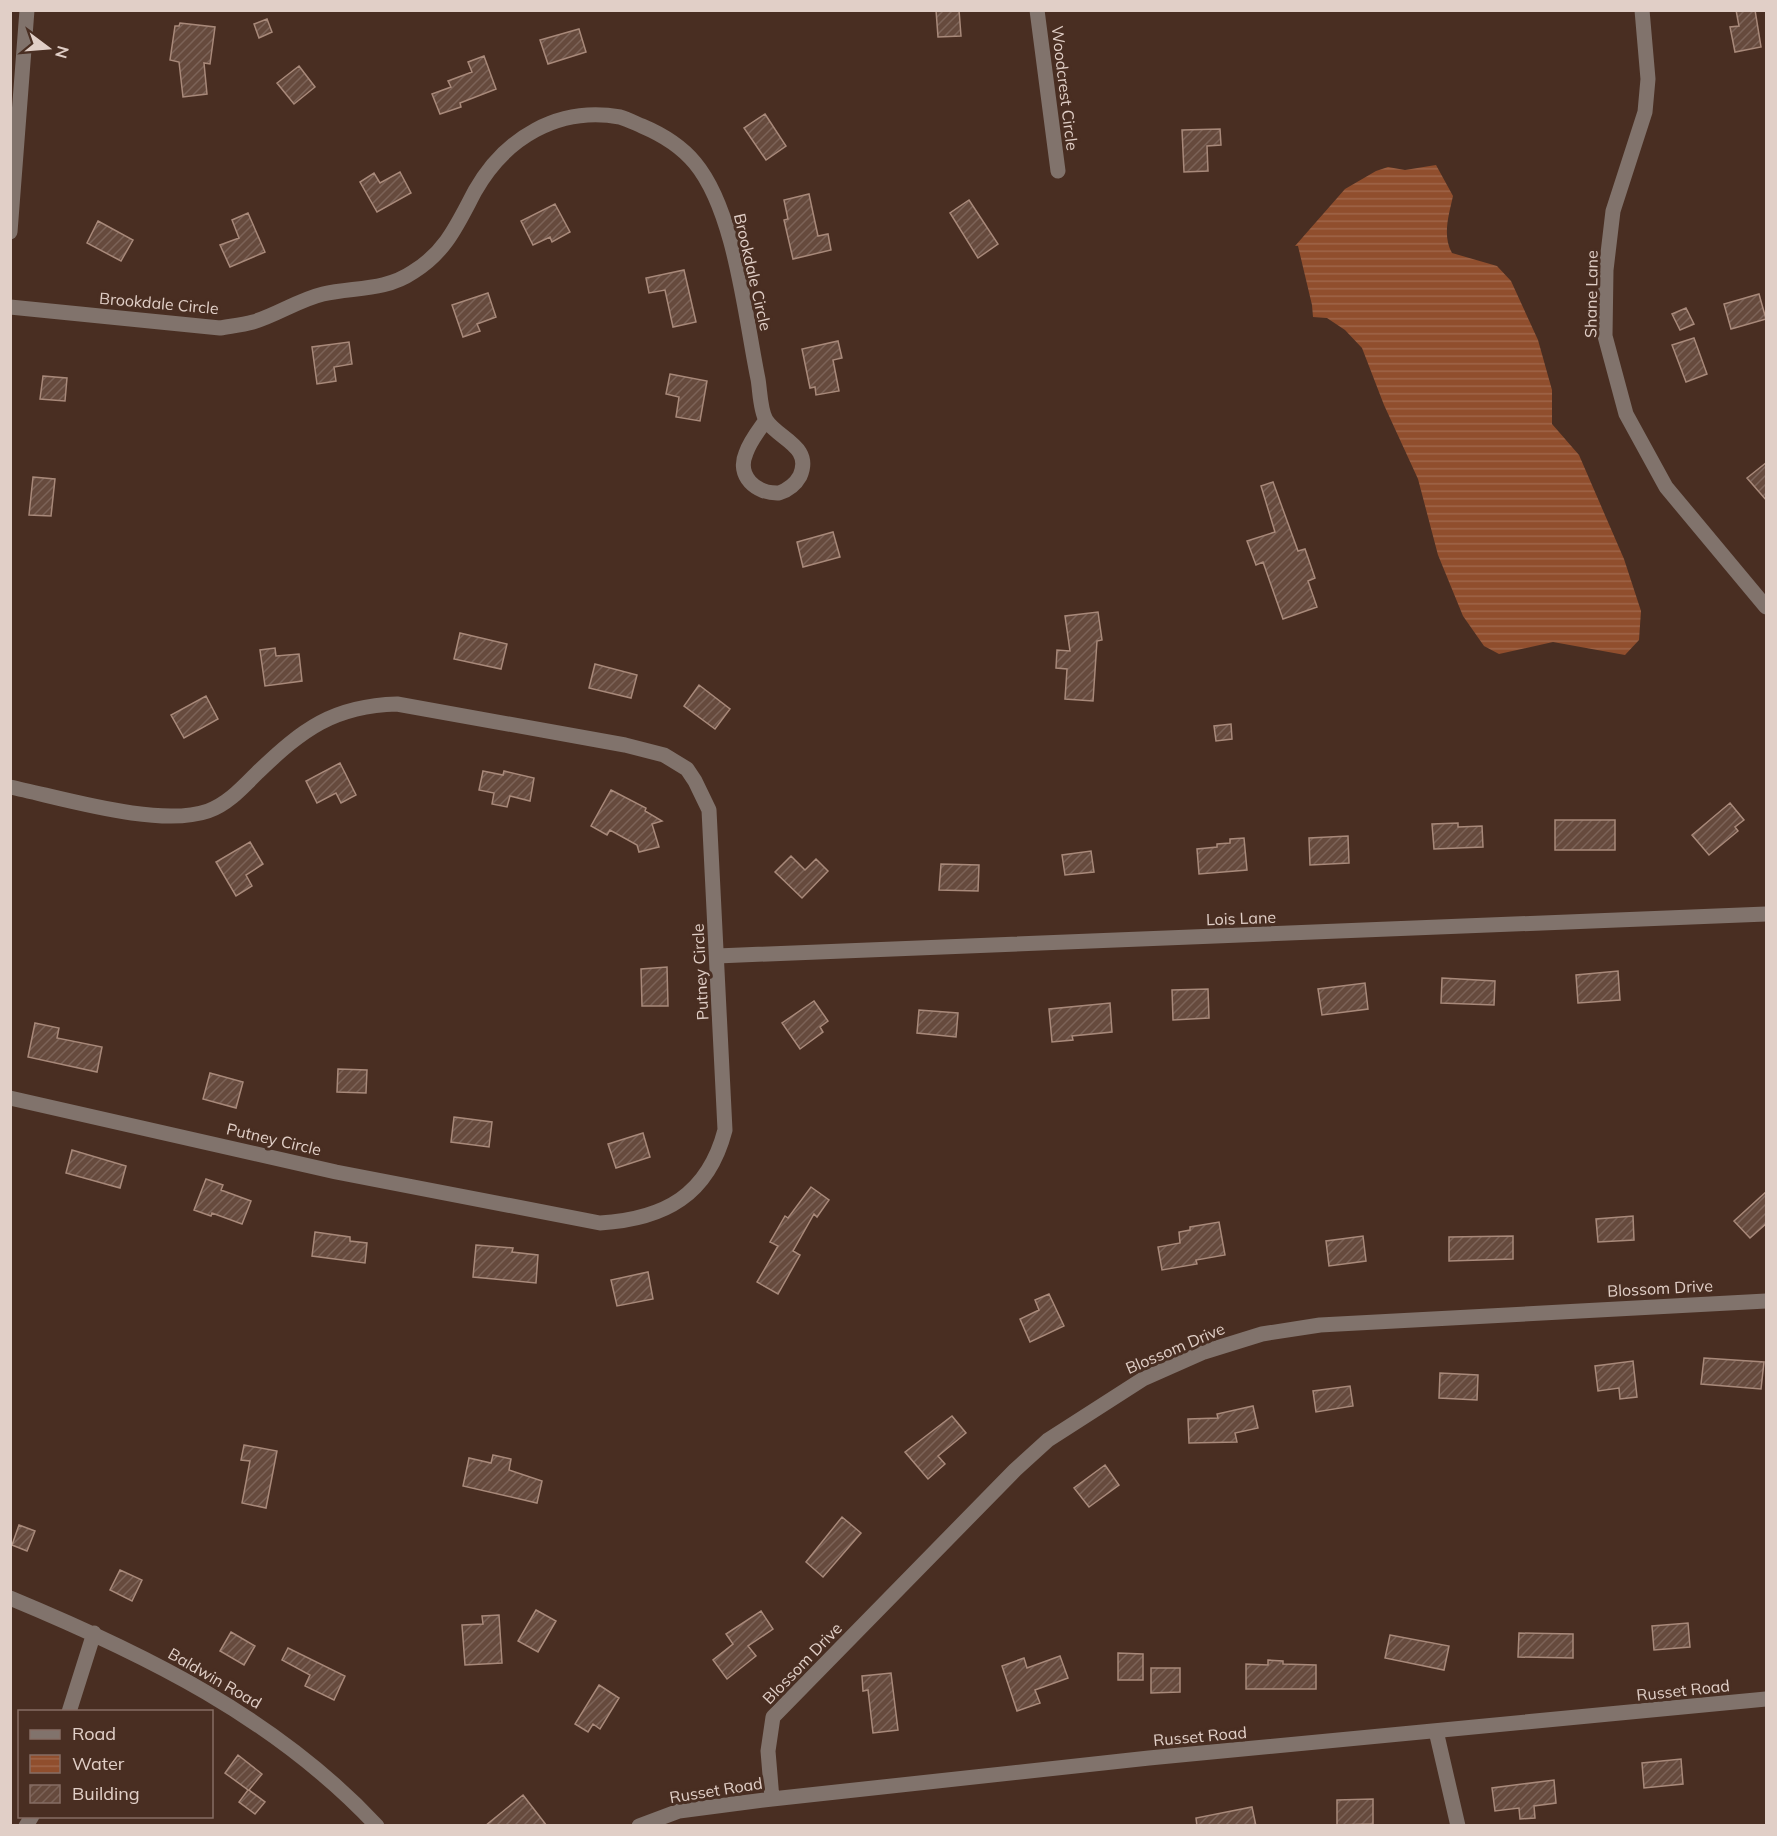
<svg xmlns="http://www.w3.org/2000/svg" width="1777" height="1836" font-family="Mulish,sans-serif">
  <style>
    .water { fill: url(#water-rules) }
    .building { fill: url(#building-hatch); stroke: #a8897a; stroke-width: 1.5 }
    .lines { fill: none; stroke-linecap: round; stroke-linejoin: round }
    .minor { stroke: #81736c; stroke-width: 15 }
    .labels { text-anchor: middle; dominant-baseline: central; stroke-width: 6; stroke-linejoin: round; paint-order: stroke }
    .street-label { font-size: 16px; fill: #e1cfc7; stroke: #492e22 }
  </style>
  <defs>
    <pattern id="water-rules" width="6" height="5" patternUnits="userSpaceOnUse" patternTransform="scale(1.5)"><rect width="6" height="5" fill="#904e2d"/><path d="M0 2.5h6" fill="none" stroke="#9f664a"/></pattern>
    <pattern id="building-hatch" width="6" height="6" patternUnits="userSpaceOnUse" patternTransform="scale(1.5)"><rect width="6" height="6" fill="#664a3d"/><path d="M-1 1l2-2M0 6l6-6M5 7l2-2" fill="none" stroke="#7c6358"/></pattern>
  </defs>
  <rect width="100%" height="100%" fill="#492e22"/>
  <path class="water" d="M1436,165l17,31c-4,18 -11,40 -1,57l45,13 14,15 27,59 14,50v34l27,31 45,104 17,52 -2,29 -14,15 -72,-13 -54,12 -15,-8 -21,-30 -25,-61 -20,-76 -34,-74 -22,-57 -17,-18 -18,-12 -14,-1 -1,-12 -14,-59h-3l50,-57 31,-18 12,-4 17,3z"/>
  <path class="building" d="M936,10h23l2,26 -23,1z
    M1736,10h19l6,37 -26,5 -5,-25 9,-1z
    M267,19l5,13 -13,6 -5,-14z
    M180,23l35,4 -5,37 -6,-1 3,31 -24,3 -4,-35 -9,-2 5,-34h4z
    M579,29l7,23 -38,12 -8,-24z
    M484,56l12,33 -36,14 1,4 -21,7 -8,-20 19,-7 -3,-6 24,-9 -4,-10z
    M299,66l16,21 -21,17 -17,-21z
    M765,114l21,32 -20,14 -22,-32z
    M1220,129l1,16 -14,1 1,25 -24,1 -2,-42z
    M400,172l11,21 -34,19 -17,-30 14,-9 6,10z
    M809,194l9,42 10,-2 3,16 -38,9 -9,-39 4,-1 -4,-19z
    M969,200l29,44 -20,14 -28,-45z
    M555,204l15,28 -18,10 -2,-5 -17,8 -12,-24z
    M248,213l17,39 -35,15 -10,-22 19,-7 -7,-18z
    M98,221l35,19 -12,21 -34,-18z
    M684,270l12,52 -23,5 -8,-37 -16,3 -3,-15z
    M488,293l8,24 -19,7 3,7 -17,6 -11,-32z
    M1759,294l7,25 -35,10 -7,-25z
    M1686,308l8,16 -14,6 -8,-16z
    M1694,338l13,36 -21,8 -14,-37z
    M838,341l4,17 -9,2 6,31 -23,4 -1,-8 -5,1 -8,-39z
    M349,342l3,22 -18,3 2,14 -19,3 -5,-37z
    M670,374l37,7 -7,40 -24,-4 3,-20 -13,-3z
    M43,376l24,2 -2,23 -25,-2z
    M1767,462v39l-20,-23z
    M33,477l22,2 -4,37 -22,-1z
    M1273,482l25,69 7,-2 10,29 -7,3 9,26 -34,12 -20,-57 -7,3 -9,-24 28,-9 -14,-46z
    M833,532l7,25 -37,10 -6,-25z
    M1098,612l4,28 -5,1 -4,60 -28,-2 2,-30 -11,-1 1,-18 13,1 -5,-35z
    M460,633l47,11 -6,25 -47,-10z
    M275,648l1,8 23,-2 3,27 -37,5 -5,-36z
    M595,664l42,11 -6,23 -42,-10z
    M699,685l31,24 -15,20 -31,-23z
    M206,696l12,23 -34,19 -13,-23z
    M1231,724l1,15 -16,2 -2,-15z
    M340,763l16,32 -15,8 -5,-10 -19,10 -11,-22z
    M483,771l20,4 1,-4 30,7 -4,23 -20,-5 -3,11 -15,-3 2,-11 -15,-3z
    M611,790l35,18 -1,3 17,10 -10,3 7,23 -20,5 -2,-7 -27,-15 -3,5 -16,-9z
    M1730,803l14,17 -9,7 3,4 -29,24 -17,-20z
    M1555,820h60v30h-60z
    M1458,823v4l24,-1 1,21 -49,2 -2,-25z
    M1348,836l1,27 -39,2 -1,-27z
    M1244,838l3,32 -48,4 -2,-25 20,-2v-3l13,-1v-4z
    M250,842l13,22 -17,11 6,11 -16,10 -20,-34z
    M1091,851l3,21 -29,3 -3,-20z
    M791,856l14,14 11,-11 12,12 -26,27 -27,-26z
    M941,864l38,1 -1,26 -39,-1z
    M667,967l1,39h-26l-1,-37z
    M1618,971l2,29 -42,3 -2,-28z
    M1442,978l53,3 -1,24 -53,-2z
    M1365,983l3,26 -46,6 -4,-26z
    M1208,989l1,29 -36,2 -1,-30z
    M814,1001l14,20 -8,6 3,5 -23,17 -18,-26z
    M1110,1003l2,29 -40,4 1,4 -21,2 -3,-33z
    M919,1010l39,3 -2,24 -39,-4z
    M35,1023l24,5 -2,10 45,9 -5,25 -69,-15z
    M338,1069l29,1 -1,23 -29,-1z
    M210,1073l33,9 -7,26 -33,-9z
    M454,1117l38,5 -3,25 -38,-5z
    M643,1133l7,24 -34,11 -8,-24z
    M72,1150l54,16 -6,22 -54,-15z
    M206,1179l17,6 -2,5 30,11 -9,23 -30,-11 -1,3 -17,-6z
    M811,1187l18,13 -12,17 -3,-3 -21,37 7,4 -22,39 -21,-12 21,-36 -8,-4 15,-26 3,2z
    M1767,1191v32l-17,15 -16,-17z
    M1633,1216l1,24 -36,2 -2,-23z
    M1219,1222l6,33 -29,5 1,4 -35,6 -4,-23 22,-4 -1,-11 11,-2v-3z
    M315,1232l35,5v4l17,2 -2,20 -53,-7z
    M1363,1236l3,25 -37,5 -3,-25z
    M1513,1236v23l-64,2v-24z
    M476,1245l37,3 -1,4 26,3 -2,28 -63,-6z
    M648,1272l5,27 -36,7 -6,-26z
    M1049,1294l15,32 -34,16 -10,-23 19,-9 -4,-10z
    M1704,1358l60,4 -3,27 -60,-5z
    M1633,1361l4,36 -17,2 -1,-11 -21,3 -3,-25z
    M1440,1373l38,2 -1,25 -38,-2z
    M1350,1386l3,20 -37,6 -3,-21z
    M1253,1406l5,22 -23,5 2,9 -48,1 -1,-24 30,-1 -1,-4z
    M952,1416l14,17 -28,23 7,8 -17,15 -23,-27z
    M244,1445l33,6 -11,57 -24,-5 8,-42 -9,-1z
    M493,1455l18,4 -2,11 33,11 -5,22 -74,-17 6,-28 22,5z
    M1105,1465l14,20 -30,22 -15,-19z
    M842,1517l19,16 -38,44 -17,-15z
    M19,1525l16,6 -8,20 -15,-6z
    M120,1570l22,10 -10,21 -22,-11z
    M536,1610l20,11 -18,31 -20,-11z
    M761,1611l12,18 -25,17 8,10 -29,23 -14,-19 20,-16 -7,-10z
    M499,1615l3,48 -37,2 -3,-40 21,-1 -1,-8z
    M1688,1623l2,24 -36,3 -2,-24z
    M231,1632l24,14 -11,19 -24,-14z
    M1519,1633l54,1v24l-55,-1z
    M1390,1635l59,11 -5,24 -59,-12z
    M288,1648l57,28 -11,24 -29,-14 5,-11 -28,-15z
    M1118,1653l25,1v26h-25z
    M1060,1656l8,22 -33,12 5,13 -23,8 -15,-45 22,-8 3,10z
    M1268,1660l15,1v3l33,1v24h-70v-25l22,1z
    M1151,1668h29v24l-29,1z
    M891,1673l7,57 -25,3 -5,-43 -5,1 -1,-15z
    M599,1685l20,13 -19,31 -7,-5 -5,8 -13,-8z
    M238,1755l24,19 -13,16 16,12 -10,12 -16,-12 9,-12 -23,-17z
    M1681,1759l2,25 -39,4 -2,-25z
    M1554,1780l2,23 -22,3 1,12 -15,1 -1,-11 -24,3 -3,-23z
    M523,1795l24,31h-62z
    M1373,1799v25l-36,1v-25z
    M1252,1807l4,19h-59l-1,-8z"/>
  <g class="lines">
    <path class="minor" d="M1037,10l21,161
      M1642,10l6,69 -3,33 -32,99 -7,59 -1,66 21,78 40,73 100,120
      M10,232l17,-222
      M10,307l210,21c11,-2 22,-3 33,-6 24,-7 45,-22 70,-28 31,-7 62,-3 90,-22 33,-20 45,-49 62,-81 30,-53 83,-85 145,-74 7,2 15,6 22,9 19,8 39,20 53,37 40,48 50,153 63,216 2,11 2,31 8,41 12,19 47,26 34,56 -5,9 -12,14 -21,17 -23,1 -43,-17 -33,-40 4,-12 13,-23 20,-33
      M10,787c53,11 149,41 198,24 20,-7 35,-24 50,-39 45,-43 75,-66 139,-68l228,41 39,10 23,14 8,12 14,29 16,320c-17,65 -60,89 -125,93l-264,-51 -326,-74
      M717,956l1049,-42
      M10,1598c135,56 266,120 367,228
      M69,1712l25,-79
      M1436,1731l22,95
      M772,1799l-4,-48 5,-34 242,-247 33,-30 95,-61 61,-27 58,-18 58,-9 446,-24
      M26,1826l6,-10
      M639,1826l40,-15 93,-12 377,-41 617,-59"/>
  </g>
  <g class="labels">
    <g class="street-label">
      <text transform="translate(1065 88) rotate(83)">Woodcrest Circle</text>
      <text transform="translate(753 272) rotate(77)">Brookdale Circle</text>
      <text transform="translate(1591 294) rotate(-89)">Shane Lane</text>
      <text transform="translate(159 303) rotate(5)">Brookdale Circle</text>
      <text transform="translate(1241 918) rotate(-2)">Lois Lane</text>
      <text transform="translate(700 972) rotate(-93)">Putney Circle</text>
      <text transform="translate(274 1139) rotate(13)">Putney Circle</text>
      <text transform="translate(1660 1288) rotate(-3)">Blossom Drive</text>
      <text transform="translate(1175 1348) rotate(-23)">Blossom Drive</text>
      <text transform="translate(802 1663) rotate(-46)">Blossom Drive</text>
      <text transform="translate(215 1678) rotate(30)">Baldwin Road</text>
      <text transform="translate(1683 1690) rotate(-6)">Russet Road</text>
      <text transform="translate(1200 1736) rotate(-5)">Russet Road</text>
      <text transform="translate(716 1790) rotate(-9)">Russet Road</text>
    </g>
  </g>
  <rect width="1777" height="1836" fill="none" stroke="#e1cfc7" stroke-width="24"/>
  <rect x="18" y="1710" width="195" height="108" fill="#492e22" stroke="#866e64" stroke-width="1.5"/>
  <rect x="30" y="1730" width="30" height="9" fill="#81736c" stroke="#866e64" stroke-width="1.5"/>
  <text x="72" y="1740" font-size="18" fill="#e1cfc7">Road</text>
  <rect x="30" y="1755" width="30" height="18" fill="url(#water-rules)" stroke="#866e64" stroke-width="1.5"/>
  <text x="72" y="1770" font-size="18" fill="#e1cfc7">Water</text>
  <rect x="30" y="1785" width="30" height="18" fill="url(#building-hatch)" stroke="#866e64" stroke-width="1.5"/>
  <text x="72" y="1800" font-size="18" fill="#e1cfc7">Building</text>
  <g transform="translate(48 48) rotate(106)" stroke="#492e22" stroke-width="4.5" paint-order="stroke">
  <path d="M0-4.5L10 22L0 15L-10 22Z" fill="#e1cfc7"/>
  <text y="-9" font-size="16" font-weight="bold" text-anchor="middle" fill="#e1cfc7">N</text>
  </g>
</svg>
